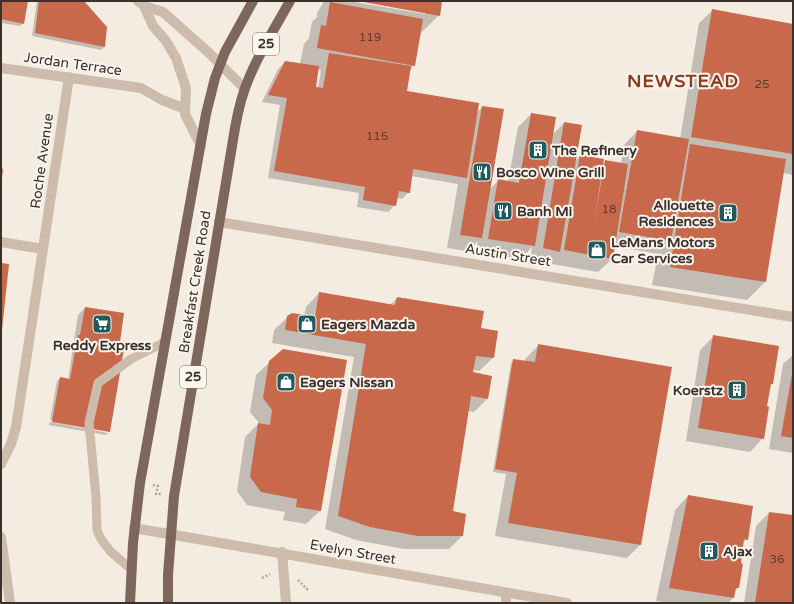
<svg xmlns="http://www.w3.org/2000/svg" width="794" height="604" font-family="'Varela Round',sans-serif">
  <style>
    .shadow { fill: #0003; fill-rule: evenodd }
    .building { fill: #c8694b }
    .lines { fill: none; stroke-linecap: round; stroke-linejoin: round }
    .path { stroke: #b9a596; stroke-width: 2.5; stroke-dasharray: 2 2; stroke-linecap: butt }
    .service { stroke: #cdbbac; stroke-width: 9 }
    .minor { stroke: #cdbbac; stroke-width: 10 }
    .tertiary { stroke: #cdbbac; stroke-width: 10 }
    .primary { stroke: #7d675c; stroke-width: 10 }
    .labels { text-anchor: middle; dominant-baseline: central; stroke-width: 4; stroke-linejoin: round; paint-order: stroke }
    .number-label { font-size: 12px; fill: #5e3e33 }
    .shield { fill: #fbf5ee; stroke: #756b66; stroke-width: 1 }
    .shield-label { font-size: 13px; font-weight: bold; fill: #3b302b }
    .street-label { font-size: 14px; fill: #3b302b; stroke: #fbf5ee }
    .poi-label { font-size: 14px; font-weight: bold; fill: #3b302b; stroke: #fbf5ee; text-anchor: start }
    .district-label { font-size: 18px; font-weight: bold; letter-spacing: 1px; fill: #8c3b22; stroke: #fbf5ee }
  </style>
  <rect width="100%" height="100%" fill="#f4ebe1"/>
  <path class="shadow" d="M1,1h26l-4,22 -3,3 -19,-3z
    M37,1h46l21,46 -3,3 -69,-14z
    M324,1h24l77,13v-2l-66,-11h82l-2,14 -18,18 -7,32 -4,5 -4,22 71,20 5,-5 7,83 10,-10 9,2 10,-55 13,-13 21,21 12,-12 11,38 5,-5 22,9 4,-4 15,3 3,-19 13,-14 43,8 19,-116 14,-13 80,15v150l-10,-2 -18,109 -18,18 -95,-15 6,-31 -44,-8 -2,13 -14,13 -46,-8v-6l-6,6 -16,-3 2,-14 -11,12 -45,-7 2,-11 -11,10 -20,-3 11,-64 -47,-8 -2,16 -7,7 -5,-1 -2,7 -7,7 -31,-5 2,-14 -91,-15 12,-73 -18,-3 16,-33 7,-7 15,2 4,-20 5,-6 3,-16 6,-6 -2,-1zM318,69l3,1 -3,18 -3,-1z
    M319,293l71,12 7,-7 83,31 17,2 -4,27 -14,13 -6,-1 -1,3 15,26 -13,13 -6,-1 -17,101 11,24 -13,13h-45l-48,-9 -31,-11 29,-172 -82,-14 2,-13 14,-13 16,-1 2,-9z
    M85,308l24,123 -1,1v-2l-58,-10 7,-39 3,-3 8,2 10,-65z
    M714,336l58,48 -3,3 -6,51 -13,14 -64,-11 14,-91z
    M539,345l131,23 -30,177 -13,13 -132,-22 11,-62 -13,-2 18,-109 3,-3 11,2v-3z
    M793,355v98l-24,-4 14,-85z
    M345,361l-25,150 -14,13 -23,-4 2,-8 -38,-7 -10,-14 8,-54 14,-14 -9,-11 6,-37 14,-13z
    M50,422l58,11 -2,2 -57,-10z
    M688,496l59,43 -4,4 -5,45 -4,4 -1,6 -5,5h-56l-16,-2 19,-91z
    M769,513l24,3v87h-49l12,-77z"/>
  <path class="building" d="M1,1h27l-4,23 -23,-5z
    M39,1h45l23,26 -2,20 -70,-14z
    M358,1h84l-2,15z
    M330,2l93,17 -8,47 -98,-18 4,-23 5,1z
    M712,9l81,15v130l-102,-17z
    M329,53l82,13 -4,25 72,12 -12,75 -54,-9 -3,24 -11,-2 -3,15 -33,-6 2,-13 -91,-16 13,-73 -19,-3 17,-34 34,5 -3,21 7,1z
    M482,106l22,3 -22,129 -22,-3z
    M531,113l25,4 -21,129 -47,-7 10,-60 21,4z
    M564,122l18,3 -22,127 -17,-4z
    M637,130l52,9 -18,102 -52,-9z
    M690,144l96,15 -20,123 -96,-15z
    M580,155l24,4 -10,64 11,-63 23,4 -15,95 -49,-9z
    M1,168l2,1 -1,9h-1z
    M1,263l8,1 -7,66h-1z
    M319,292l76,13 2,-8 87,14 -3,17 17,3 -4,27 -18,-2 -3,16 19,4 -4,23 -17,-3 -18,115 13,3 -3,22h-45l-48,-9 -32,-11 28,-172 -81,-14 2,-14 5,-3 23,4z
    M85,307l39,6 -4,29 5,1 -15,89 -58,-10 8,-45 10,2 8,-44h2z
    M713,335l66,11 -6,38h-2l-4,22 2,1 -5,32 -66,-11z
    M538,344l134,23 -31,178 -133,-22 9,-50 -22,-4 18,-110 22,3z
    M283,349l64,11 -26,151 -25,-4 1,-8 -36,-7 -11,-15 8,-54 12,2 2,-15 -9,-12 6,-37z
    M792,374h1v64l-12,-2z
    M688,495l65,11 -5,34 -4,-1 -3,24 2,1 -4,24h-3l-2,10 -65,-10z
    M769,512l24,3v88h-38z"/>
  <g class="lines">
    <path class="path" d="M153,485l5,1 -2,8h6
      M262,578l8,-4
      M298,580l11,11"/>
    <path class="service" d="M132,570l-21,-18 -10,-13 -4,-9 -1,-33 -7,-74 9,-40 33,-24 34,-17"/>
    <path class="minor" d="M1,68l140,20
      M219,222l574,95
      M1,242l42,7
      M1,464l10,-20 5,-17 53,-350
      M134,528l433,75
      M1,537l9,66
      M282,552l4,51
      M506,603v-10"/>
    <path class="tertiary" d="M138,1l6,5 9,20 13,15 10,17 10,30 -1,26 16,32
      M144,6l19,6 45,40 37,37
      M141,88l21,12 23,9"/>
    <path class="primary" d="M130,603l3,-60 7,-60 66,-369 9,-36 10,-26 28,-51
      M168,603v-28l6,-79 61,-368c3,-17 7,-34 14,-50 11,-27 27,-52 41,-77"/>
  </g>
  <defs>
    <symbol id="building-square" viewBox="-11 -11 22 22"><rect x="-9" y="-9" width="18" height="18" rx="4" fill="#1f5a5e" stroke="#fbf5ee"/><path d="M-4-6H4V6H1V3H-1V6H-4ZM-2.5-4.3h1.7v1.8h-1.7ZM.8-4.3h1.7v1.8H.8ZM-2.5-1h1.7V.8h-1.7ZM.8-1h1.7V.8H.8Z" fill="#fff"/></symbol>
    <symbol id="restaurant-square" viewBox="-11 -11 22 22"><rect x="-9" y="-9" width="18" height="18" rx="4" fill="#1f5a5e" stroke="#fbf5ee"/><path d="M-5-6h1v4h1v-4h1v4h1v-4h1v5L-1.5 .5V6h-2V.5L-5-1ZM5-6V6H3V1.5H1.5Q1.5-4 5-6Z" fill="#fff"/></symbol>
    <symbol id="shop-square" viewBox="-11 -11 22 22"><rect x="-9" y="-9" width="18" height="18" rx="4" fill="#1f5a5e" stroke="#fbf5ee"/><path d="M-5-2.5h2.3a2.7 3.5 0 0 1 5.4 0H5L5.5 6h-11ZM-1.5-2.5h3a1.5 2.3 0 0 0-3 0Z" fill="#fff"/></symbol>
    <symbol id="supermarket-square" viewBox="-11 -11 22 22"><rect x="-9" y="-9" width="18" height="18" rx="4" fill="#1f5a5e" stroke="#fbf5ee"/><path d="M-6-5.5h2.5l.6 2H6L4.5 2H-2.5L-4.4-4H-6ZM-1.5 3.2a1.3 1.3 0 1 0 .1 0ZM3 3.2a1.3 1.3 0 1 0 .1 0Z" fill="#fff"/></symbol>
  </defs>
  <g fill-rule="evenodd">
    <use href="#building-square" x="527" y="139" width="22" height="22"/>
    <use href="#restaurant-square" x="471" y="161" width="22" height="22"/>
    <use href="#restaurant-square" x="492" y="200" width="22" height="22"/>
    <use href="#building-square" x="717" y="202" width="22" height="22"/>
    <use href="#shop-square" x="586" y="239" width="22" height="22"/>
    <use href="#supermarket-square" x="91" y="313" width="22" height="22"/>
    <use href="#shop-square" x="296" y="313" width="22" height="22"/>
    <use href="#shop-square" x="275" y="371" width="22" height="22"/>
    <use href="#building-square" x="726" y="379" width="22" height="22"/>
    <use href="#building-square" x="698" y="540" width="22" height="22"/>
  </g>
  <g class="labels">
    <g class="number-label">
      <text x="370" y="37">119</text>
      <text x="762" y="84">25</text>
      <text x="377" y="136">115</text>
      <text x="609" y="209">18</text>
      <text x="777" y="559">36</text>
    </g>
    <g class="shield">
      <rect x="253" y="33" width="26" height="22" rx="3"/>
      <rect x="180" y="366" width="26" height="22" rx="3"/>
    </g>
    <g class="shield-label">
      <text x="266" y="44">25</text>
      <text x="193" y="377">25</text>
    </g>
    <g class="street-label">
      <text transform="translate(73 64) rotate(8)">Jordan Terrace</text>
      <text transform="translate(42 161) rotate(-82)">Roche Avenue</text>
      <text transform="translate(508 255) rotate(9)">Austin Street</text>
      <text transform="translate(195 282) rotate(-81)">Breakfast Creek Road</text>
      <text transform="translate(353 552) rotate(10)">Evelyn Street</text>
    </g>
    <g class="poi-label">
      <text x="552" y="150">The Refinery</text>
      <text x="496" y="172">Bosco Wine Grill</text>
      <text x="714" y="205" text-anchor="end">Allouette<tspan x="714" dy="16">Residences</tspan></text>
      <text x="517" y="211">Banh Mi</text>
      <text x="611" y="242">LeMans Motors<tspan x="611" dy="16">Car Services</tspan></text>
      <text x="321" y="324">Eagers Mazda</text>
      <text x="102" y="345" text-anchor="middle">Reddy Express</text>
      <text x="300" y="382">Eagers Nissan</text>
      <text x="723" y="390" text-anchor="end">Koerstz</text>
      <text x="723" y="551">Ajax</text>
    </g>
    <g class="district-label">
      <text x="683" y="81">NEWSTEAD</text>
    </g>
  </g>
  <rect width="794" height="604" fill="none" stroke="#3b302b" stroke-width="4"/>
</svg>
